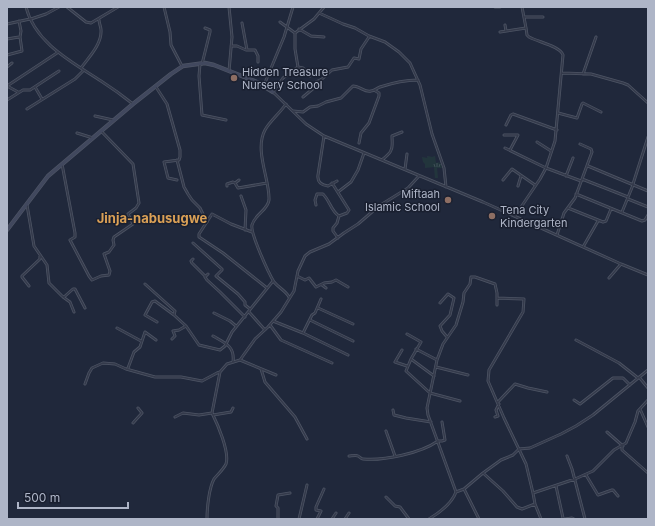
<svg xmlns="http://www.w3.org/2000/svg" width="655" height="526" font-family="Inter,sans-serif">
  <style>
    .grass { fill: url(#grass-tufts) }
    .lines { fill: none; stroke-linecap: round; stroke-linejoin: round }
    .street-casing { stroke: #4e5565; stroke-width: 3 }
    .secondary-casing { stroke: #4e5565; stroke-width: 4.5 }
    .street { stroke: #343a4b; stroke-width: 1.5 }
    .secondary { stroke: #41485e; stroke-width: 3 }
    .education-dot { fill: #8d6e63; stroke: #191f2f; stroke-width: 1.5 }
    .labels { text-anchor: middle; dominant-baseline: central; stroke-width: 3; stroke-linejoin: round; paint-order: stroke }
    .poi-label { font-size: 11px; fill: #aeb5c7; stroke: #191f2f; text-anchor: start }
    .quarter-label { font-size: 13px; font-weight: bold; fill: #daa056; stroke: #191f2f }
  </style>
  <defs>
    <pattern id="grass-tufts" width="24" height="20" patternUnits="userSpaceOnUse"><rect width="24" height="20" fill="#22353c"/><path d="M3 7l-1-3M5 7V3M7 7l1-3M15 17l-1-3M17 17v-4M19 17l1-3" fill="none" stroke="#405057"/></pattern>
  </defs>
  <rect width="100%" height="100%" fill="#20283b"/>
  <path class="grass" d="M428,156l4,1 3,-1 1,7 4,-1 -1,1 2,1 1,4h-5l1,10h-3l-1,-11 -9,1v-4l-2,-2 -1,-5 5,1z"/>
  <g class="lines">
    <defs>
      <path id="street" d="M26,7c9,36 46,55 75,74 11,7 22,15 32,23
        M67,7l19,15 5,1 27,-16
        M164,7l6,25 1,13 11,21
        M324,7l-10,12 -19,14v16l3,18 -15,11 -10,14 33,32 18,12 159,66 138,62 27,11
        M495,7h5
        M522,7l4,21
        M319,13l24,11 12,4 14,8 16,6 14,10 11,11 10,22 12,49 12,34 2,19
        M525,17h18
        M31,19l15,-5 13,-7
        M280,22l15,11
        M242,23l5,27
        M7,24l23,-5
        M505,25l1,6
        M299,29l12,7 13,1
        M500,32l26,-4 1,7 2,2c9,5 31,9 34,18l-8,86 -9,27 -6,11 -25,37
        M7,39l12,-2
        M231,46h6l9,4h9l3,6v6
        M7,55l15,-4 -2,-14 1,-6 -2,-10
        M200,64l-1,12 3,39 24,5
        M202,64l8,-32v-2l-5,-2
        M7,67l5,-4
        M298,67l5,1 7,8
        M81,68c8,-11 21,-24 20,-38 0,-3 -2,-7 -2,-10
        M229,71l3,-34 -3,-30
        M562,73l29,1 32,9 5,2 20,18
        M583,74l13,-37
        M316,82l6,-3 10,-9 16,-3 6,-9 5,1 2,-10 8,-12
        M264,85l20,-48 9,-30
        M7,86l50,-33
        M7,86l11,6
        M35,87l7,12
        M156,87l11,17 13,46v7l-1,3 -15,2 4,16 9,2
        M303,97l12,-10 1,-5
        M7,100l16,-10h7l29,-19
        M286,104c-6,9 -16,17 -21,26 -11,20 5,50 4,70 -1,10 -14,14 -17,25 -2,8 17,49 22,57 5,6 12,9 15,15
        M27,109l48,-30 8,-8
        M293,111l10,1 7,-5 8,-1 8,-4 15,-4 12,-12c7,0 12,7 18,5 3,0 6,-3 9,-4 12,-4 26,-7 38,-7
        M558,113l19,5 5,-14 1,-1 18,9
        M95,116l18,4
        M506,125l5,-10 2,-1 44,16
        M77,133l16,5
        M504,135h14l-8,15
        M324,136l-6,39c-1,7 3,10 10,11l9,-5
        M537,142l14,9
        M359,143l2,-10 8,-10 10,-27v-3l-5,-3
        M505,148l41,20 35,13
        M177,160l7,27 4,7 4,6 8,8 7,14
        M382,160c3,-3 9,-7 9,-10 2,-3 1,-10 1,-14l10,-4
        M62,164l13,69v4l-5,3 19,36 3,4 9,-4 8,-1 1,-4 -6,-17 5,-2 5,-7 -1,-5 1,-3 19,-13 -5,-10 8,-6 3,-5 -6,-39 -31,-32
        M588,166l60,25
        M405,169l2,-15
        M566,176l7,-18
        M582,179l46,18
        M239,180l-4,3 3,5 29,-5
        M503,180l9,-11 23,16
        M332,183l17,27 -2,3 -8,3 -2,7 -4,5v3l5,7
        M633,184l15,-47
        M227,186v-2l6,-2 2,1
        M518,186l3,-10
        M338,192l13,-10 7,-12 6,-17
        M576,194l66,27 3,-1 3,-5
        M241,196l5,14 -1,20
        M628,199l20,8
        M27,205l7,41 13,19 2,18 13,13 2,1 9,-8h2l10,19
        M316,205l-1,-5 2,-6h6c7,7 8,17 16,22
        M568,208l35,14 3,-1 5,-12
        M622,212l11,-27
        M252,232l-21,-8 -19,-10 -13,20v3l24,16 44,35
        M557,235l7,-22 11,-15 17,-46 -1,-3 -11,-5
        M193,243l29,26v1l-6,6 22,18 7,8v3l5,4
        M583,247l15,-26
        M193,259l-2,2 1,2 13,13
        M208,274l-3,3 2,3 13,12 25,25
        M297,276l8,4 4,-2 7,9 8,-4 8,-1 4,-2 12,7
        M609,278l12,-14
        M145,284l30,27 -1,4 12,11 13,19 21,5 5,-4 7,-14 41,-51
        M322,285l4,3
        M29,286l-7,-9v-1l18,-17v-3
        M63,297l7,5 4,10
        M497,298l27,1 -1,13 -34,58 -1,11 16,37 22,46 7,29 42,-14 18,-8 21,-21 12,-7 9,-21 3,-11 10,-11
        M440,303l8,-9 6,4 -4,17 -10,11 2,5 5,6
        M318,308l35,16
        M249,312l16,18
        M214,313l16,8 6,5
        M310,320l43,21
        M273,321l30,12 45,22
        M157,322l-12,-7 7,-13 3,-1 19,14
        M270,325l11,15 51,23
        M117,328l24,13
        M303,333l9,-18 3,-2 6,-14
        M407,334l14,8 -10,17 23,17
        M213,336c12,7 22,10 20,26
        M172,339l3,-3 -2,-5 6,-1 7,-4
        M576,340l43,23 19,15
        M416,349l21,11 -10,48 1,7 28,77
        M402,350l-7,12 12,4
        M411,359l-5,12 24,22 30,8
        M240,360l36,15
        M437,360l6,-16 13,-19 7,-23 1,-9 6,-9 1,-7h4l20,7 2,9v12
        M436,367l32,8
        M128,368l6,-16 6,-5 5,-15 11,8
        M261,369l4,13 30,35 12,22
        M639,377l9,11
        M85,384l4,-11 3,-5 11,-5 12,1 11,5 29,8h26l21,4 15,-8 3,-1
        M574,400l6,4 33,-26h10l7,7
        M498,402l17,-18 13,4 19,4
        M640,409l8,18
        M393,410l1,5 12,3 25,4
        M213,415l18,-3 2,-4
        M175,417l8,-4 16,2 13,-2
        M495,417l3,-1 -2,-6 3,-6
        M133,423l9,-10 -4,-5
        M386,431l9,25
        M607,432l16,14
        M622,446v4l26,23
        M349,456c2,0 7,-1 9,0 2,1 3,3 5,3 21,2 58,-6 75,-18h4l3,-1 -3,-18
        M567,456l5,13 13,50
        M483,473l20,18 14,16 5,2 13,-5
        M586,475l12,20 14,-5h1l5,6
        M556,486l7,32 2,1 7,-1 2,1
        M464,489l15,30
        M533,493l2,11 6,15
        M386,497l9,9 5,1 9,12
        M207,519c0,-11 2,-31 7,-40 4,-5 9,-9 12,-15 4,-12 -9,-41 -14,-51l8,-41 7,-8 13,-4 15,-21 13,-12 13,-15 13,-21 4,-20 7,-15 5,-4 19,-8 15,-11 14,-9 21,-18 29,-18 11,-12
        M278,519v-11l-2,-2 2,-11 12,-2
        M299,519l8,-34
        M317,519l4,-8 -5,-1v-3l8,-18
        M332,519l4,-6
        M345,519l4,-6
        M429,519c10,-6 23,-16 27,-27l8,-3 19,-16 18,-13 12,-5 6,-6 11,-1 31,-14 15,-8 17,-11 55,-45"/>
      <path id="secondary" d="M7,230l41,-54 85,-72 38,-30 12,-8 22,-3 9,2 43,17 16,10"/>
    </defs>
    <use href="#street" class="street-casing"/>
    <use href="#secondary" class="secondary-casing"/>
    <use href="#street" class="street"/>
    <use href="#secondary" class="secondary"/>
  </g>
  <g class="education-dot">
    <circle cx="234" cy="78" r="4"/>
    <circle cx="448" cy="200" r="4"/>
    <circle cx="492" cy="216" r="4"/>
  </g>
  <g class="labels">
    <g class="poi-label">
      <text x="242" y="72">Hidden Treasure<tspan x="242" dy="13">Nursery School</tspan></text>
      <text x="440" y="194" text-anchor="end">Miftaah<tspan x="440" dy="13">Islamic School</tspan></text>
      <text x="500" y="210">Tena City<tspan x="500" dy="13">Kindergarten</tspan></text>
    </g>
    <g class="quarter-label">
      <text x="152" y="218">Jinja-nabusugwe</text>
    </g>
  </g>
  <rect width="655" height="526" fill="none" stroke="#aeb5c7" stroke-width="16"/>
  <path d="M18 502v6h110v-6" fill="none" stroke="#aeb5c7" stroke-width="2"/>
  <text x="24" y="502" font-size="12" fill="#aeb5c7" stroke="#191f2f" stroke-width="3" paint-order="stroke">500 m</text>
</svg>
